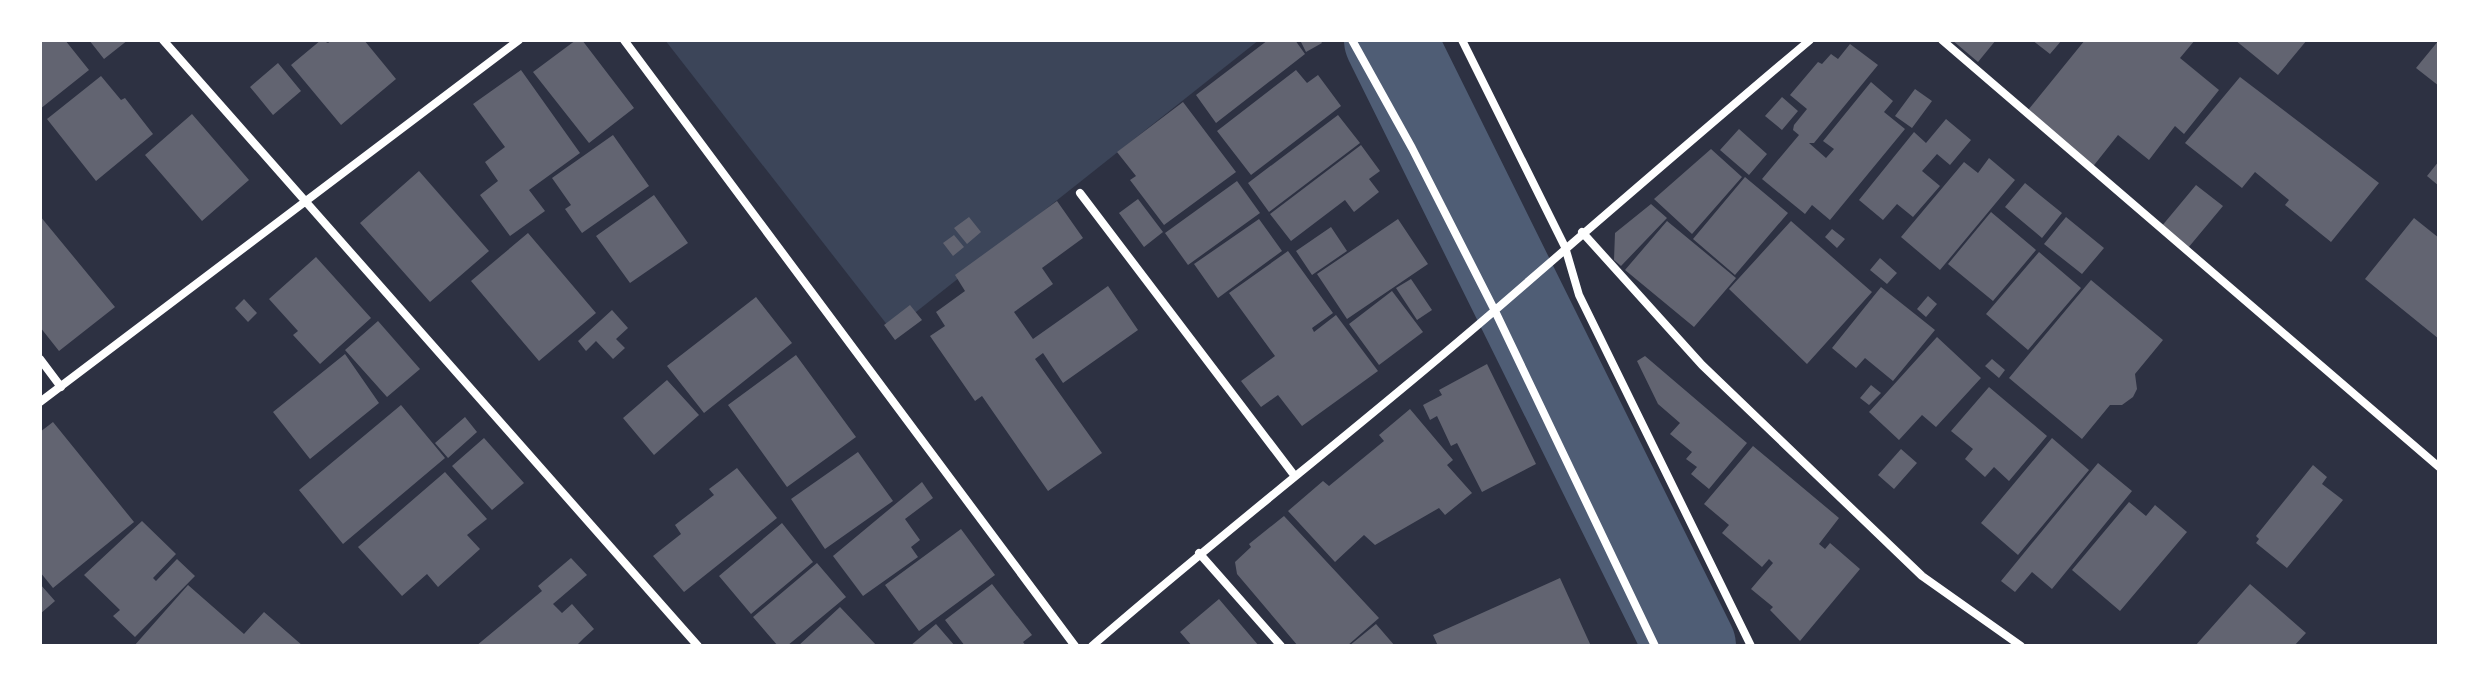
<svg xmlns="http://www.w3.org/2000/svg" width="2479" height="686" font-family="'IBM Plex Serif',serif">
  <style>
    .green { fill: #3c4559 }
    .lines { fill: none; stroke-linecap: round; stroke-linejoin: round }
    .river { stroke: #4f5d75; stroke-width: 92 }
    .building { fill: #626471 }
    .minor { stroke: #fff; stroke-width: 8 }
  </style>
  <rect width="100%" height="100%" fill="#2d3142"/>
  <path class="green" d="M665,40h594l-367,291z"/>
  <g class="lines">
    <path class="river" d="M1390,40l300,606"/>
  </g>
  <path class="building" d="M40,40h25l24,30 -49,39z
    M89,40h39l-24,19z
    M321,40l7,3 4,-3h32l32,39 -55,46 -50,-60z
    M576,40h6l52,68 -45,35 -56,-71z
    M1268,40h27l10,14 -89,69 -20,-28z
    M1300,40h20l2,3 -16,9z
    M1952,40h44l-18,22z
    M2032,40h30l-12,14z
    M2085,40h110l-15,18 39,32 -35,44 -9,-8 -26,34 -31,-25 -27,34 -67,-54z
    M2235,40h72l-29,35z
    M2439,40v46l-23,-18z
    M1850,44l28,21 -64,78h-5l17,15 8,-9 -11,-8 48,-59 22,19 -9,11 21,17 -75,91 -18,-15 -7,9 -43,-35 37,-44 -6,-5 1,-5 13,-16 -17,-14 28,-33 4,2 9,-10 7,5z
    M278,63l23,28 -28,24 -23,-28z
    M521,70l59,83 -51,37 16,21 -35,25 -30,-41 18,-14 -13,-19 20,-15 -32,-43z
    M1296,70l11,13 11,-8 23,31 -90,69 -34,-44z
    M101,76l20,24 4,-2 28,36 -57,47 -49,-62z
    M2240,77l139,106 -48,59 -46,-37 4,-5 -34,-28 -13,16 -57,-45z
    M1915,89l17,12 -20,27 -17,-12z
    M1782,97l16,14 -16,19 -17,-14z
    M1183,102l53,70 -72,53 -34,-45 6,-4 -19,-24z
    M192,114l57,66 -47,41 -57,-66z
    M1338,115l22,28 -91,69 -21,-29z
    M1946,119l25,21 -21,25 -13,-11 -15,17 18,15 -27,31 -16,-13 -14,16 -24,-20 55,-68 12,11z
    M1739,129l28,25 -18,21 -29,-25z
    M613,135l36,51 -67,47 -17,-24 6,-4 -19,-27z
    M1361,145l19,26 -11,8 10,13 -25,20 -9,-12 -54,41 -21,-27z
    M1711,149l31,28 -50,57 -38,-35z
    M1989,158l26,22 -75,90 -39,-33 63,-75 14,11z
    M2439,161v25l-12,-10z
    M419,171l70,80 -59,51 -70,-79z
    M1745,177l43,36 -53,62 -42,-36z
    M1237,181l23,32 -72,52 -23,-32z
    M2025,183l37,30 -20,25 -37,-31z
    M2196,185l27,21 -35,42 -27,-21z
    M654,195l34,48 -58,40 -34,-47z
    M1138,199l25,33 -19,15 -25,-34z
    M1057,201l26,37 -41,30 11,16 -39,28 19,27 75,-53 30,44 -75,53 -20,-30 -8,6 67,94 -54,38 -66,-95 -7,5 -45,-65 15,-10 -9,-14 29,-21 -10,-16z
    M1651,204l16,14 -46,48 -7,-6 1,-27z
    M1991,212l45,38 -43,51 -45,-37z
    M40,216l75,91 -56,44 -19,-24z
    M969,217l12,15 -14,12 -13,-16z
    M2066,217l38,31 -22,26 -38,-30z
    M2414,218l25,20v101l-74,-60z
    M1259,219l23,32 -64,47 -24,-34z
    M1398,219l30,45 -81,55 -30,-45z
    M1667,221l69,57 -42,49 -69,-57z
    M1791,221l81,71 -65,72 -78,-75z
    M1331,227l16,24 -35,24 -16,-24z
    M1832,229l13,10 -8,9 -12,-11z
    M528,233l68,80 -57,48 -68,-80z
    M954,235l10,12 -11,9 -10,-13z
    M1288,251l45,62 -21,15 2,4 22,-17 42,56 -76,55 -24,-31 -17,12 -20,-26 34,-25 -46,-63z
    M2039,252l42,36 -53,62 -42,-36z
    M316,257l55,61 -51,46 -27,-29 5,-4 -29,-32z
    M1880,258l17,15 -10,11 -17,-14z
    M1411,279l21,31 -15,10 -21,-32z
    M2091,280l72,60 -28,34 2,15 -4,8 -11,8h-12l-28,34 -73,-61z
    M1881,287l54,43 -42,51 -28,-23 -9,10 -24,-20z
    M1392,291l31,41 -44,33 -30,-41z
    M1928,296l9,8 -11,13 -9,-8z
    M756,297l36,46 -88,70 -37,-47z
    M244,299l13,14 -9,9 -13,-14z
    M910,305l12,15 -27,20 -11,-15z
    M612,310l16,18 -12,11 9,9 -12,11 -17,-18 -10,10 -8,-10z
    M378,321l42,48 -33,28 -42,-47z
    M1937,337l44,41 -45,49 -14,-12 -23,25 -30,-28z
    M345,354l34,49 -69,56 -37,-47z
    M796,355l60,82 -69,50 -59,-82z
    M1645,356l102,87 -38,46 -18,-15 6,-7 -11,-8 6,-7 -22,-18 10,-11 -22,-19 -21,-43z
    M1992,359l13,11 -6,8 -14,-12z
    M1487,364l49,100 -54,28 -25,-49 -6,3 -14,-30 -7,4 -7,-15 19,-10 -3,-5z
    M667,380l32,35 -45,40 -31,-37z
    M1871,385l10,8 -12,12 -9,-7z
    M1989,387l58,49 -38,45 -15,-14 -9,10 -20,-18 8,-10 -22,-18z
    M401,405l44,53 -102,86 -44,-54z
    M1410,409l43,51 -6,5 25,28 -27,22 -6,-7 -64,37 -11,-10 -29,27 -47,-51 35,-30 6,5 55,-45 -5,-6z
    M465,417l12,15 -29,26 -13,-15z
    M53,422l81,100 -81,66 -13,-16v-140z
    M484,438l40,45 -32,27 -40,-44z
    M2052,438l37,32 -71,85 -37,-32z
    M1753,446l86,72 -20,26 6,5 5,-6 30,26 -60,72 -30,-31 3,-3 -22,-18 22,-26 -4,-4 -7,8 -40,-34 7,-8 -25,-21z
    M1901,449l16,14 -23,26 -16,-14z
    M858,452l35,49 -68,48 -34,-50z
    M2098,463l34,28 -80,98 -20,-17 -17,20 -14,-11z
    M2313,465l14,12 -5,7 21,16 -56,68 -31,-25 3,-4 -3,-3z
    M737,468l40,50 -93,74 -31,-36 28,-22 -6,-9 39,-30 -5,-6z
    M445,472l42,47 -20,16 13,14 -42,38 -11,-13 -25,22 -44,-49z
    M922,482l11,16 -28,21 15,21 -9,7 7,10 -55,39 -30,-40z
    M2129,502l17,14 9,-11 32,27 -67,79 -48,-41z
    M1284,516l95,102 -32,28h-49l-61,-72 -2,-12 16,-15 -2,-3z
    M142,521l34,33 -23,24 3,3 21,-22 18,17 -60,61 -22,-21 7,-6 -36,-35z
    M782,523l31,39 -62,52 -32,-38z
    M961,529l34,46 -76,56 -34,-46z
    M571,558l16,17 -34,29 9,9 10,-9 22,25 -10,9 -8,8h-100l66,-55 -4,-5z
    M817,563l29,34 -59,49h-9l-25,-29z
    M1560,578l31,68h-153l-5,-11z
    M40,584l15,17 -15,13z
    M992,584l40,51 -9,7 3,4h-61l-20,-26z
    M2250,584l56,49 -12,13h-99z
    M188,585l56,49 20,-22 39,34h-169z
    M1219,599l40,47h-67l-12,-14z
    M840,607l37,39h-79z
    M936,624l19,22h-45z
    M1376,624l19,22h-46z"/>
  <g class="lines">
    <path class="minor" d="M163,40l535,606
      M624,40l451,606
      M1352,40l60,108 83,163 160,335
      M1462,40l103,207 14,48 172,351
      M1942,40l497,427
      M1080,193l214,282
      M1582,232l120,133 220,211 99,70
      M40,359l21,28
      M40,402l479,-362
      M1199,553l82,93
      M1092,646c131,-114 269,-220 401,-334 105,-91 210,-182 317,-272"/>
  </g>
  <rect width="2479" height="686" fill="none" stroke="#ffffff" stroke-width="84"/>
</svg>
